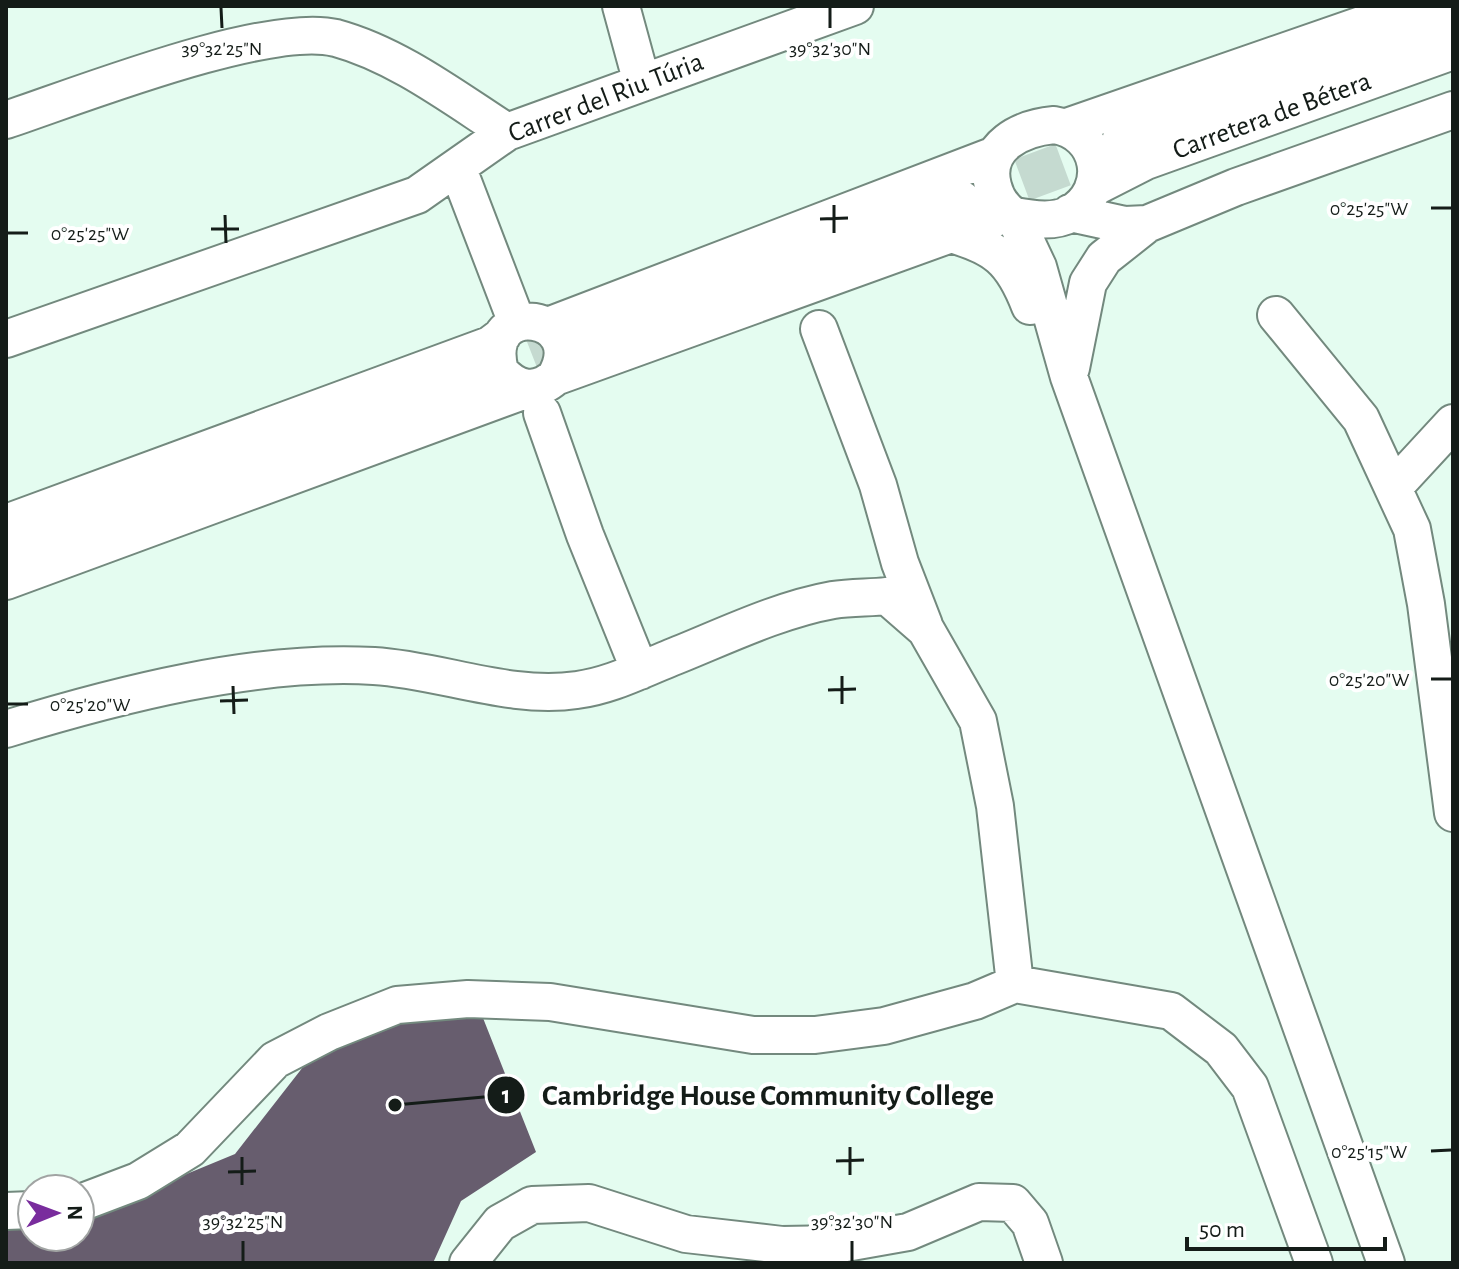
<svg xmlns="http://www.w3.org/2000/svg" width="1459" height="1269" font-family="'Alegreya Sans',sans-serif">
  <style>
    .building { fill: #675d6e }
    .lines { fill: none; stroke-linecap: round; stroke-linejoin: round }
    .major-tunnel { stroke: #c5dad0; stroke-width: 44; stroke-dasharray: 44 22; stroke-linecap: butt }
    .minor-casing { stroke: #73897e; stroke-width: 40 }
    .major-casing { stroke: #73897e; stroke-width: 48 }
    .minor { stroke: #fff; stroke-width: 36 }
    .major { stroke: #fff; stroke-width: 44 }
    .ticks { fill: none; stroke: #141c18; stroke-width: 3 }
    .labels { text-anchor: middle; dominant-baseline: central; stroke-width: 8; stroke-linejoin: round; paint-order: stroke }
    .street-label { font-size: 28px; fill: #141c18; stroke: #fff }
    .ticks-label { font-size: 20px; text-anchor: middle; fill: #141c18; stroke: #fff; stroke-width: 8; stroke-linejoin: round; paint-order: stroke }
    .leader { fill: none; stroke: #141c18; stroke-width: 3 }
    .callout-dot { fill: #141c18; stroke: #fff; stroke-width: 3 }
    .mark-label { font-size: 24px; text-anchor: middle; font-weight: bold; fill: #fff }
    .callout-label { font-size: 30px; text-anchor: middle; font-weight: bold; fill: #141c18; stroke: #fff; stroke-width: 8; stroke-linejoin: round; paint-order: stroke }
  </style>
  <rect width="100%" height="100%" fill="#e4fcf0"/>
  <path class="building" d="M483,1018l53,134 -75,49 -28,62h-427v-38l26,1v11h48v-19l155,-64 75,-96 93,-39z"/>
  <g class="lines">
    <path class="major-tunnel" d="M960,203l164,-61
      M473,385l123,-48"/>
    <defs>
      <path id="minor" d="M621,6l21,77
        M6,120c72,-24 262,-99 330,-82 62,17 118,60 171,94
        M1054,125c47,7 58,65 16,89 -16,9 -40,5 -56,2 -11,-7 -18,-18 -21,-30 -11,-40 29,-58 61,-61z
        M1067,127l349,-121
        M458,169l59,154
        M1093,188l53,-27 307,-110
        M1070,213l55,12 22,-1 89,-37 217,-77
        M1014,216l24,51 31,110 317,886
        M947,233c48,13 65,26 83,73
        M1276,315l85,104 51,110 14,75 27,209
        M548,326l447,-171
        M819,329l59,156 22,78 24,62
        M6,339l411,-144 90,-63 348,-126
        M1071,368l17,-85 16,-25 43,-34
        M555,377c37,-63 -75,-82 -55,-6 16,19 36,23 55,6l454,-164
        M542,413l43,122 55,136
        M1393,488l60,-65
        M6,523l484,-178 12,-9
        M6,581l522,-192
        M6,729c111,-34 250,-70 368,-63 67,4 136,34 203,24 32,-4 61,-19 91,-31 53,-21 109,-49 165,-59 18,-3 37,-2 54,-4l39,34 52,91 17,85 20,178
        M80,1203l58,-22 52,-32 85,-89 54,-28 68,-27 71,-6 82,3 203,33h62l69,-9 91,-25 40,-17 156,27 50,38 29,38 64,176
        M6,1211l26,-1
        M468,1263l32,-40 32,-18 57,-2 97,31 96,11 58,-1 68,-12 71,-30 34,1 17,20 14,40"/>
      <path id="major" d="M1124,142l329,-118
        M596,337l364,-134
        M6,551l467,-166"/>
    </defs>
    <use href="#minor" class="minor-casing"/>
    <use href="#major" class="major-casing"/>
    <use href="#minor" class="minor"/>
    <use href="#major" class="major"/>
  </g>
  <path class="ticks" d="M221,8l1,20M830,8v20M834,205v28M1431,208h20M225,215l1,28M820,219l28,-1M211,229h28M8,233h20M842,676v28M1431,679h20M233,686l1,28M828,690l28,-1M220,701l28,-1M8,704h20M850,1147v28M1431,1151l20,-1M242,1157v28M836,1161l28,-1M228,1172l28,-1M243,1241v20M852,1241v20"/>
  <g class="labels">
    <g class="street-label">
      <text transform="translate(606 98) rotate(-21)">Carrer del Riu Túria</text>
      <text transform="translate(1272 116) rotate(-20)">Carretera de Bétera</text>
    </g>
  </g>
  <g class="ticks-label">
    <text x="222" y="55">39°32'25"N</text>
    <text x="830" y="55">39°32'30"N</text>
    <text x="1369" y="215">0°25'25"W</text>
    <text x="90" y="240">0°25'25"W</text>
    <text x="1369" y="686">0°25'20"W</text>
    <text x="90" y="711">0°25'20"W</text>
    <text x="1369" y="1158">0°25'15"W</text>
    <text x="243" y="1228">39°32'25"N</text>
    <text x="852" y="1228">39°32'30"N</text>
  </g>
  <path class="leader" d="M395 1105L506 1095"/>
  <g class="callout-dot">
    <circle cx="395" cy="1105" r="8"/>
    <circle cx="506" cy="1095" r="20"/>
  </g>
  <g class="mark-label">
    <text x="506" y="1103">1</text>
  </g>
  <g class="callout-label">
    <text x="768" y="1105">Cambridge House Community College</text>
  </g>
  <rect width="1459" height="1269" fill="none" stroke="#141c18" stroke-width="16"/>
  <g transform="translate(56 1213) rotate(89)"><circle r="38" fill="#ffffff" stroke="#a1a4a3" stroke-width="2"/>
  <path d="M0-6L14 30L0 20L-14 30Z" fill="#792c9d"/>
  <text y="-12" font-size="22" font-weight="bold" text-anchor="middle" fill="#141c18">N</text>
  </g>
  <path d="M1187 1237v12h198v-12" fill="none" stroke="#141c18" stroke-width="4"/>
  <text x="1199" y="1237" font-size="24" fill="#141c18" stroke="#ffffff" stroke-width="6" paint-order="stroke">50 m</text>
</svg>
